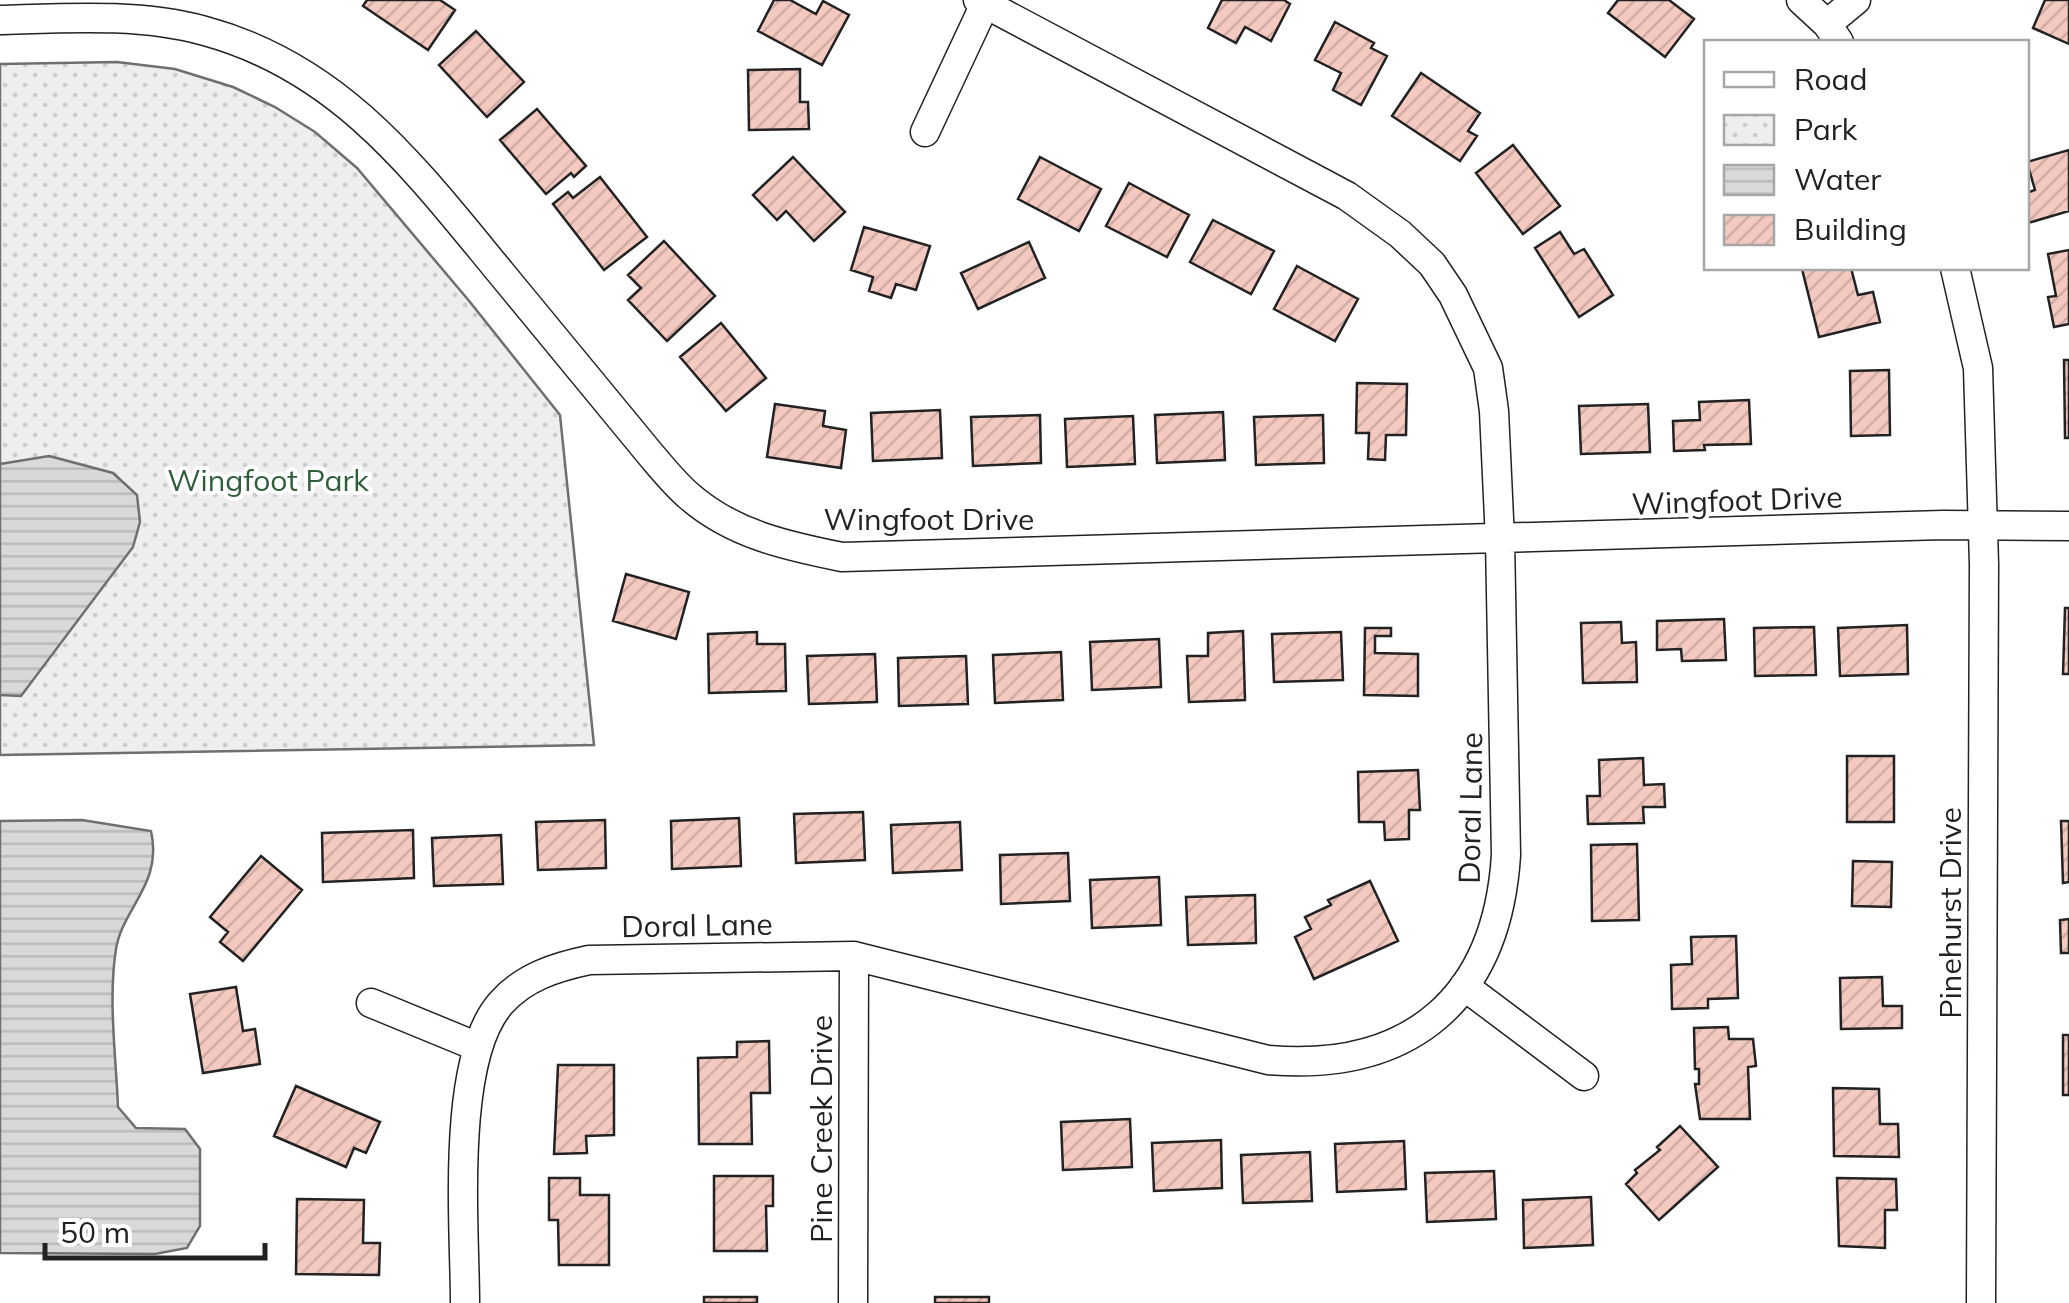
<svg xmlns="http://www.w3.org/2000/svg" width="2069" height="1303" font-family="Mulish,sans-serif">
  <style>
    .park { fill: url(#park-dots); stroke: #6f6f6f; stroke-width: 2.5 }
    .water { fill: url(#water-rules); stroke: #6f6f6f; stroke-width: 2.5 }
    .building { fill: url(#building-hatch); stroke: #222; stroke-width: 2.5 }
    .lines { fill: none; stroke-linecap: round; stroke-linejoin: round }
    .street-casing { stroke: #222; stroke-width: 31 }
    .street { stroke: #fff; stroke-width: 28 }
    .labels { text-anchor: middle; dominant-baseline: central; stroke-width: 8; stroke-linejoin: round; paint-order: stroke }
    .park-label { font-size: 30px; fill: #2f5e38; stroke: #fff }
    .street-label { font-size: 30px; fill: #222; stroke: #fff }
  </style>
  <defs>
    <pattern id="park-dots" width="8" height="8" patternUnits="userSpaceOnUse" patternTransform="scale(2.5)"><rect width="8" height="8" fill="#eee"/><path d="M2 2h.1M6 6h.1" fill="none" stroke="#ccc" stroke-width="1.8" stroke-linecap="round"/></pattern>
    <pattern id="water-rules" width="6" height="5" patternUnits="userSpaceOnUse" patternTransform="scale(2.5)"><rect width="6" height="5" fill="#d9d9d9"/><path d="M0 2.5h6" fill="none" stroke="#bababa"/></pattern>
    <pattern id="building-hatch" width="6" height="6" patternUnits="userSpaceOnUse" patternTransform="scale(2.5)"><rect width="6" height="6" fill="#f3c9c0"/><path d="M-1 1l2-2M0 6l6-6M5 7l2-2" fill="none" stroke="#d0aca5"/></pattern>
  </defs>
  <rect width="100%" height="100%" fill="#fff"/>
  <path class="park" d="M117,62l58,7 58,18 42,20 40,25 42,36 113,134 90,113 34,330 -594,10v-691z"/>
  <path class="water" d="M49,456l64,17 24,22 3,27 -7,25 -112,149 -21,-1v-231z
    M82,820l69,11c12,53 -28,76 -35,118 -8,51 0,107 2,158l18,21 49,1 15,20v77l-13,22 -32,6 -155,-1v-432z"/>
  <path class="building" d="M367,0h73l15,10 -27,40 -65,-44z
    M774,0h16l26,14 7,-13 26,14 -27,50 -64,-34z
    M1222,0h62l6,4 -19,37 -26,-14 -9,16 -28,-15z
    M1618,0h51l25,19 -29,38 -57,-44z
    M2045,0h24v44l-36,-16z
    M1335,22l39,21 -3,5 16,8 -26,49 -28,-15 8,-17 -26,-13z
    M476,31l48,51 -37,35 -48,-52z
    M800,69v33h8l1,27 -60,1 -1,-60z
    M1421,73l59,40 -12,18 9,5 -17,25 -68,-45z
    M537,109l49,57 -12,11 -3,-4 -25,21 -46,-54z
    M1513,145l47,61 -37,28 -47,-61z
    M2069,150v61l-41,12 -2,-30 9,-3 -8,-28z
    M793,157l52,55 -31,29 -28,-30 -9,9 -24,-25z
    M1040,157l61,32 -22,42 -61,-32z
    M600,177l47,60 -43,33 -51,-66 15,-12 5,6z
    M1129,183l60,32 -22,42 -61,-31z
    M1213,220l61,31 -23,43 -61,-32z
    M864,227l66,19 -14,44 -20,-6 -5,14 -22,-7 4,-14 -22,-7z
    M1560,232l14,22 10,-5 29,46 -34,22 -44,-69z
    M664,241l51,55 -48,45 -39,-41 13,-12 -13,-13z
    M1029,242l16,36 -67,31 -17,-36z
    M2069,250v74l-15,3 -6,-30 8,-1 -8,-42z
    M1297,266l61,33 -23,42 -61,-32z
    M1810,268h41l7,27 15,-3 7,30 -61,15 -17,-68z
    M721,323l45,55 -40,33 -46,-54z
    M2064,360h5v78h-4z
    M1889,370l1,65 -39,1 -1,-65z
    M1357,383l50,1 -1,51h-20l-1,25 -17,-1 1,-26h-13z
    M1749,400l2,44 -47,1 1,5 -31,1 -1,-30 27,-1 -1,-18z
    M775,404l50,7 -2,15 23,4 -5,38 -74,-11z
    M1648,404l2,48 -69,2 -2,-48z
    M940,410l2,48 -69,3 -2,-48z
    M1223,412l2,48 -68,3 -2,-48z
    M1040,415l1,48 -68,3 -2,-49z
    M1323,415l1,48 -68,2 -2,-48z
    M1133,416l2,48 -68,3 -2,-48z
    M626,574l63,18 -13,47 -63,-18z
    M2065,608h4v66h-6z
    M1724,619l2,41 -44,1 -1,-12 -24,1v-29z
    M1621,622l1,21 14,-1 1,40 -54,1 -2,-60z
    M1907,625l1,49 -68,2 -2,-48z
    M1814,627l2,48 -61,1 -1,-48z
    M1365,628h26v8h-16v17l43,1v42l-54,-1z
    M1243,631l2,69 -56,2 -2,-46h21v-23z
    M757,632v12h28l1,47 -77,2 -1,-59z
    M1341,632l2,48 -69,2 -2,-48z
    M1159,639l2,48 -69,3 -2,-48z
    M1061,652l2,48 -68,3 -2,-48z
    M875,654l2,48 -68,2 -2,-48z
    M966,656l2,48 -69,2 -1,-48z
    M1847,756h47v66h-47z
    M1643,758l1,27 20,-1 1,23h-22l1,16 -56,1 -1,-28h13l-1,-36z
    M1418,770l2,40h-11v29l-24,1 -1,-18h-25l-1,-50z
    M863,812l2,48 -69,3 -2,-49z
    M739,818l2,48 -69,3 -1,-48z
    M605,820l1,48 -68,2 -2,-48z
    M2061,821h8v61l-6,1z
    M960,822l2,48 -69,3 -2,-48z
    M413,830l1,48 -91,4 -1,-49z
    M501,835l2,49 -69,2 -2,-48z
    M1637,844l2,76 -47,1 -1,-76z
    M1068,853l2,48 -69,3 -1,-49z
    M261,856l41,34 -59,71 -23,-19 8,-10 -18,-15z
    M1853,861l39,1 -1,45 -39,-1z
    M1159,877l2,48 -69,3 -2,-48z
    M1370,881l28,60 -84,38 -19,-42 16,-8 -6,-12 26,-12 -3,-5z
    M1255,895l1,48 -68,2 -2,-48z
    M2069,919v34h-8l-1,-33z
    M1736,936l2,62 -30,1v9l-36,1 -1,-44 21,-1 -1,-27z
    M1882,977l1,29h19v22l-61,1 -1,-51z
    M236,987l7,44 12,-2 5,35 -57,9 -13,-79z
    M1728,1027l1,12h24l3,27 -8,1 2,52h-50l-5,-35h4v-15h-4l-1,-41z
    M2063,1035h6v60h-6z
    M769,1041l1,52h-19l1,51h-53l-1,-86 39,-1v-15z
    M558,1065h56v70l-28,1 1,17 -33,1z
    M296,1086l84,36 -14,31 -12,-5 -8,19 -72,-31z
    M1833,1088l46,1 1,35h18l1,33 -65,-1z
    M1130,1119l2,48 -69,3 -2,-48z
    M1680,1126l38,41 -59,53 -33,-36 11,-11 -2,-3 25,-20 -3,-3z
    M1221,1140l1,48 -68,3 -2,-48z
    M1404,1141l2,48 -69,3 -2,-48z
    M1310,1152l2,49 -69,2 -2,-48z
    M1494,1171l2,48 -69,3 -2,-49z
    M714,1176h59v30h-7l1,45h-53z
    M549,1178h31v17h29v70h-50l-1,-45h-9z
    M1837,1178l59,1 1,31h-12v38l-46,-2z
    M1591,1197l2,48 -69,3 -1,-48z
    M297,1199l67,1 -1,43h17l-1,32 -83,-1z
    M704,1297h53v6h-53z
    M935,1297h54v6h-54z"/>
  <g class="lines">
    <defs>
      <path id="street" d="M1801,0l26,24 12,18
        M0,20c68,-2 139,-7 205,11 136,37 211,139 296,242 50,61 100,122 150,182 12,14 24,29 38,41 43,38 98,50 153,61l1101,-32 126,1
        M1827,24l29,-24
        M925,132l60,-128
        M1955,268l23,100 6,196 -3,739
        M1464,986l120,90
        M371,1003l107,44
        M465,1303c0,-75 -15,-243 36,-300 23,-26 55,-36 88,-43l265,-4 414,104c142,12 229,-61 238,-205l-6,-315 -6,-129 -6,-43 -35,-73 -21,-31 -32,-30 -53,-38 -369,-196
        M853,1303l1,-347"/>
    </defs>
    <use href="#street" class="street-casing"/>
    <use href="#street" class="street"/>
  </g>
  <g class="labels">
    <g class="park-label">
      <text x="268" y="480">Wingfoot Park</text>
    </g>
    <g class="street-label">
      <text transform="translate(1737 500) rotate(-2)">Wingfoot Drive</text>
      <text x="929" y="519">Wingfoot Drive</text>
      <text transform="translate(1470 808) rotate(-89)">Doral Lane</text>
      <text transform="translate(1950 913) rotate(-90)">Pinehurst Drive</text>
      <text transform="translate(697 925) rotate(-1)">Doral Lane</text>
      <text transform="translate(821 1129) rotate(-90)">Pine Creek Drive</text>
    </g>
  </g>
  <rect x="1704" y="40" width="325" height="230" fill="#ffffff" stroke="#a7a7a7" stroke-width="2.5"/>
  <rect x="1724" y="72" width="50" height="15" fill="#ffffff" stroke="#a7a7a7" stroke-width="2.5"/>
  <text x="1794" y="90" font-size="30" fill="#222222">Road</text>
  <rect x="1724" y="115" width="50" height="30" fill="url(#park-dots)" stroke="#a7a7a7" stroke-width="2.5"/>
  <text x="1794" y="140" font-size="30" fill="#222222">Park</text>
  <rect x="1724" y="165" width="50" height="30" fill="url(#water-rules)" stroke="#a7a7a7" stroke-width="2.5"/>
  <text x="1794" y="190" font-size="30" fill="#222222">Water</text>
  <rect x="1724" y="215" width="50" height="30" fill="url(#building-hatch)" stroke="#a7a7a7" stroke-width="2.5"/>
  <text x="1794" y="240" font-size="30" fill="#222222">Building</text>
  <path d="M45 1243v15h220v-15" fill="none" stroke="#222222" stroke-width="5"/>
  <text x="60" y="1243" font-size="30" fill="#222222" stroke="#ffffff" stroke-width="8" paint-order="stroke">50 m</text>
</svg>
